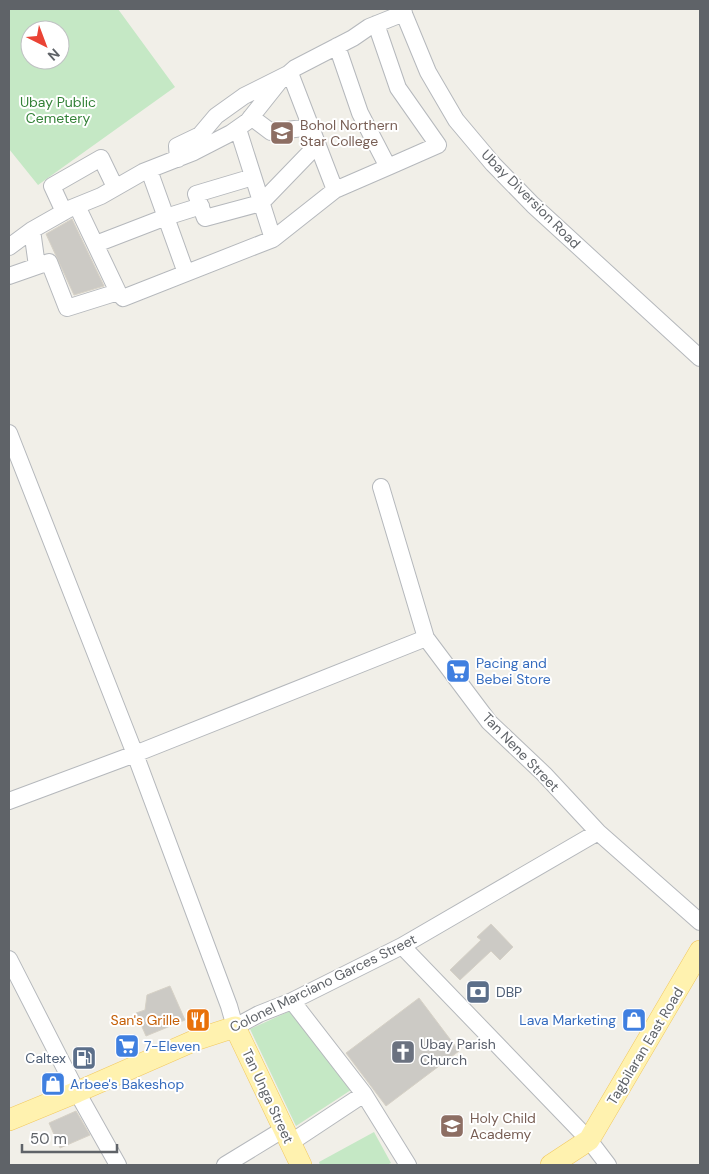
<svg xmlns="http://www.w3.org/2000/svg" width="709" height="1174" font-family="'DM Sans',sans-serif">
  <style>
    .green { fill: #c5e8c5; fill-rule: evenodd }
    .building { fill: #cccac5; stroke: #d6d1c6 }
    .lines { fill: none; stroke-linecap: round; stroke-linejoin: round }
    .minor-casing { stroke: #b5b8bc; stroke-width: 18 }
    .major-casing { stroke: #f2c960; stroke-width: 22 }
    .minor { stroke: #fff; stroke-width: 16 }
    .major { stroke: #fff2af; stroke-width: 21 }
    .labels { text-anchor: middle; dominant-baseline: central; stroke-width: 4; stroke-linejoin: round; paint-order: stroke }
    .park-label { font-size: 14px; fill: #348238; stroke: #fff }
    .education-label { font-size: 14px; fill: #785e54; stroke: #fff; text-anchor: start }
    .street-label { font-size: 14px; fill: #5f6368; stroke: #fff }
    .shop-label { font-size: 14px; fill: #366cbe; stroke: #fff; text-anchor: start }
    .service-label { font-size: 14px; fill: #4e5e75; stroke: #fff; text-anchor: start }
    .food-label { font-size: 14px; fill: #c56008; stroke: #fff; text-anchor: end }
    .worship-label { font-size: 14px; fill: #5b616d; stroke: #fff; text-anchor: start }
  </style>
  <rect width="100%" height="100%" fill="#f1efe8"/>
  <path class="green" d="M9,9h109l57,78 -137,98 -29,-36zM30,30h30v30h-30z
    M290,1011l64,77 -58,38 -46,-97z
    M374,1132l17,31 -4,2h-67l-1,-3z"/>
  <path class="building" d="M72,219l32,67 -30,9 -28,-61z
    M491,924l22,23 -13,13 -9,-9 -31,29 -10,-10 31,-30 -4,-3z
    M170,986l15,34 -39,16 -10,-23 9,-3 2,-15z
    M419,998l40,53 -73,55 -40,-53z
    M76,1111l14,24 -30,13 -11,-25z"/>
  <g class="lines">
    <defs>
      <path id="minor" d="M402,9l26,63 28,48 37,44 40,41 167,153
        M376,24l22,64 40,57 -50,22
        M251,117l20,15 40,-5
        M178,159l-1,-13 23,-11 16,-19 28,-20 46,-23 45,117 -62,49
        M149,170l37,103
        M253,177l-57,17 9,24 56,-15 56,-58
        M335,190l53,-23 -28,-54 -23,-67
        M64,212l-12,-26 49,-28 14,29
        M32,230l5,36
        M96,244l70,-27 35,-11
        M9,247l23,-17 37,-21 32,-13 42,-24 51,-20 37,-19 17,-12 31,-39 16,-14 58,-30 16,-11 35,-14
        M9,276l40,-14 18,46 51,-16 -41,-86
        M118,292l5,6 150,-59 -35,-110
        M9,433l126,321 94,252 6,21 24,-13 33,-13 110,-55 196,-114
        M381,487l45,151 63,84 55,52 54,58 102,90
        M9,801l126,-47 291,-116
        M402,946l187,194 19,25
        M9,959l68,133 41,73
        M292,1001l72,93
        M290,1143l74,-49 44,71
        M225,1165l59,-36"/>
      <path id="major" d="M9,1120l68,-28 121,-53 37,-12 66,138
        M551,1165l38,-25 111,-189"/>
    </defs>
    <use href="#minor" class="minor-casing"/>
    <use href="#major" class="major-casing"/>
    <use href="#minor" class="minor"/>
    <use href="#major" class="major"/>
  </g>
  <defs>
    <symbol id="university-square" viewBox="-11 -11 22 22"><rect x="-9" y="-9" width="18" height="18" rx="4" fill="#8d6e63" stroke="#fff"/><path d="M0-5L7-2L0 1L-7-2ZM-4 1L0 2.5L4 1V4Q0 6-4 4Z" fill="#fff"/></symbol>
    <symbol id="supermarket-square" viewBox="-11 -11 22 22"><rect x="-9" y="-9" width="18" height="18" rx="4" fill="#3f7fe0" stroke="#fff"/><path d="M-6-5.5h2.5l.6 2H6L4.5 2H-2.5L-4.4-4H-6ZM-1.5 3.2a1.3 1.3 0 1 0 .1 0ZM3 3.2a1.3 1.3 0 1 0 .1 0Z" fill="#fff"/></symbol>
    <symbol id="bank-square" viewBox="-11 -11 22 22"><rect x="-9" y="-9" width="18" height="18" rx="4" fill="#5c6f8a" stroke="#fff"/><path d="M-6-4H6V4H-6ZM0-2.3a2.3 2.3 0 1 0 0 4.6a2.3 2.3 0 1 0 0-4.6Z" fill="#fff"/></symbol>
    <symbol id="restaurant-square" viewBox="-11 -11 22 22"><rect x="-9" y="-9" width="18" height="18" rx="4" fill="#e8710a" stroke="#fff"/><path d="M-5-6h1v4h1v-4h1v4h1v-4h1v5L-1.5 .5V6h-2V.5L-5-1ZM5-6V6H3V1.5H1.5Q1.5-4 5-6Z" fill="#fff"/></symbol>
    <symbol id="shop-square" viewBox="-11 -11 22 22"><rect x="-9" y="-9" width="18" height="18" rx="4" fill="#3f7fe0" stroke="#fff"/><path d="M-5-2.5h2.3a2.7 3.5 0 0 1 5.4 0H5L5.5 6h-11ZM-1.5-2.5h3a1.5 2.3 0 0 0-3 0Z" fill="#fff"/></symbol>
    <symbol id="church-square" viewBox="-11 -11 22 22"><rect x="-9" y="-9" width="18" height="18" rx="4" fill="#6b7280" stroke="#fff"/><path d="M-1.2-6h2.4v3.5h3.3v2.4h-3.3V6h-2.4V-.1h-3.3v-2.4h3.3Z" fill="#fff"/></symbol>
    <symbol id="fuel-square" viewBox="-11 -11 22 22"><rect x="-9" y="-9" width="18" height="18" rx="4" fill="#5c6f8a" stroke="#fff"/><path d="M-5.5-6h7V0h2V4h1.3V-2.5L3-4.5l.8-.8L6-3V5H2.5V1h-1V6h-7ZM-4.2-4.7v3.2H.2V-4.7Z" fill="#fff"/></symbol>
    <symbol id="school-square" viewBox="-11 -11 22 22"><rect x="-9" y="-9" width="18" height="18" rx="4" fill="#8d6e63" stroke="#fff"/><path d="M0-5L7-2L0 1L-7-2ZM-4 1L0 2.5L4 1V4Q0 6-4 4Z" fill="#fff"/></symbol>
  </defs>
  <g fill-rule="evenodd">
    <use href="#university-square" x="268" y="119" width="28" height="28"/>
    <use href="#supermarket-square" x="444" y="657" width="28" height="28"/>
    <use href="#bank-square" x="464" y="978" width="28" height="28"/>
    <use href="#restaurant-square" x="184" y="1006" width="28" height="28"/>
    <use href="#shop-square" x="620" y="1006" width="28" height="28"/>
    <use href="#supermarket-square" x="113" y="1032" width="28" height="28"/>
    <use href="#church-square" x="389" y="1038" width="28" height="28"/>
    <use href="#fuel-square" x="70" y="1044" width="28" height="28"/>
    <use href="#shop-square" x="39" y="1070" width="28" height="28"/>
    <use href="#school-square" x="438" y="1112" width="28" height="28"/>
  </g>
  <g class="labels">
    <g class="park-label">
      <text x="58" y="102">Ubay Public<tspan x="58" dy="16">Cemetery</tspan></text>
    </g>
    <g class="education-label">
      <text x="300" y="125">Bohol Northern<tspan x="300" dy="16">Star College</tspan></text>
      <text x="470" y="1118">Holy Child<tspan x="470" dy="16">Academy</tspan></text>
    </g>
    <g class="street-label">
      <text transform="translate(531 199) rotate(45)">Ubay Diversion Road</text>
      <text transform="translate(521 752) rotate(46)">Tan Nene Street</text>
      <text transform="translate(323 983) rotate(-26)">Colonel Marciano Garces Street</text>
      <text transform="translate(645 1046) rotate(-59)">Tagbilaran East Road</text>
      <text transform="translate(268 1096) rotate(65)">Tan Unga Street</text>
    </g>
    <g class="shop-label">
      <text x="476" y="663">Pacing and<tspan x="476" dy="16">Bebei Store</tspan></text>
      <text x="616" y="1020" text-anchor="end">Lava Marketing</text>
      <text x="144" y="1046">7-Eleven</text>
      <text x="70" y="1084">Arbee's Bakeshop</text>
    </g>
    <g class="service-label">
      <text x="496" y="992">DBP</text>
      <text x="66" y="1058" text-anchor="end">Caltex</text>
    </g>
    <g class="food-label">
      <text x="180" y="1020">San's Grille</text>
    </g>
    <g class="worship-label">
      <text x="420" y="1044">Ubay Parish<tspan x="420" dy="16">Church</tspan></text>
    </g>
  </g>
  <rect width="709" height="1174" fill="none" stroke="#5f6368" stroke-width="20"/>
  <g transform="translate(45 45) rotate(138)"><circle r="24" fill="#ffffff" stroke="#bfc1c3"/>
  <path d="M0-4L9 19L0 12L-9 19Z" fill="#ea4335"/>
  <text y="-8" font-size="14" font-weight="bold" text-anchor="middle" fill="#5f6368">N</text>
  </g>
  <path d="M22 1144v8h95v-8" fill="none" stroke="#5f6368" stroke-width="2.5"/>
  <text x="30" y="1144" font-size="15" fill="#5f6368" stroke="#ffffff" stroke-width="4" paint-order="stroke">50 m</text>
</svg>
